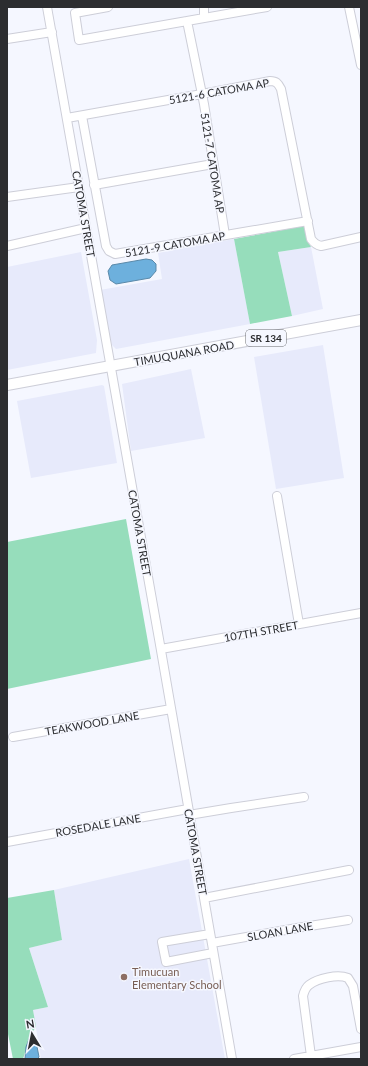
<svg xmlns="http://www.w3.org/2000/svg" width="368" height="1066" font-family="Lato,sans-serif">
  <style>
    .built { fill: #e7eafb }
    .green { fill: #96ddbb }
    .water { fill: #6db0dd; stroke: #5a89a9 }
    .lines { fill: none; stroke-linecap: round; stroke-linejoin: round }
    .minor-casing { stroke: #cdced8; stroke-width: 10 }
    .major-casing { stroke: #cdced8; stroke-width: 12 }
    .minor { stroke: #fff; stroke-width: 8 }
    .major { stroke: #fff; stroke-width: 10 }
    .education-dot { fill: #8d6e63; stroke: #f5f7ff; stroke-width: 1.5 }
    .labels { text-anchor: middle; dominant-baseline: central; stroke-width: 3; stroke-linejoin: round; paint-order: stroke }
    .shield { fill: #f5f7ff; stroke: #686a6e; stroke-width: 1 }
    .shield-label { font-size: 10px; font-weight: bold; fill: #2c2d30 }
    .street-label { font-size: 11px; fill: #2c2d30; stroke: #f5f7ff }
    .education-label { font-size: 11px; fill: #785e54; stroke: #f5f7ff; text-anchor: start }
  </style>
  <rect width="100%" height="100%" fill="#f5f7ff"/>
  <path class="built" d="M234,239l16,85 -134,25 -4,-4 -5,-20 -7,-35 62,-11 -4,-26z
    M311,247l12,62 -31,7 -14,-64z
    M81,252l16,88 -1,13 -89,17v-103z
    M323,345l21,133 -68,11 -22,-132z
    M191,369l14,69 -74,13 -9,-67z
    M102,385l2,1 13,77 -86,15 -14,-77z
    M189,859l36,200h-184l-8,-49 15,-3 -19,-59 33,-8 -8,-50z"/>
  <path class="green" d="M304,226l4,16 3,5 -33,5 14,64 -42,8 -16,-85z
    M126,519l25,140 -144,30v-147z
    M54,890l8,50 -33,8 19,59 -15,3 3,17 -5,7 -8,25h-10l-5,-25h-1v-136z"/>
  <path class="water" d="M146,259l6,1 4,4v7l-6,7 -34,6 -6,-4 -2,-9 4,-6z
    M33,1033l2,3 4,21 -2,2h-12l1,-12 5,-13z"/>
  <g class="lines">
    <defs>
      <path id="minor" d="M47,7l112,632 73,420
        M108,7l-33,6 4,27 188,-33
        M204,7v11
        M349,7l12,58
        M187,21l17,83 21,131
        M7,39l45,-7
        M82,116l24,130 3,5 6,3 193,-33
        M67,118l135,-24 68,-13c6,0 8,2 11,8l30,150c3,4 5,6 10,7l40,-9
        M94,185l119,-21
        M7,197l72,-10
        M7,246l79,-18
        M277,496l22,128
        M161,649l200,-36
        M13,737l158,-28
        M189,815l42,-7 73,-11
        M7,842l181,-33
        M204,898l145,-28
        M210,934l-48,8 4,20 47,-9
        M212,943l85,-15 51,-8
        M311,1056l-8,-60c1,-4 2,-8 6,-11 9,-7 29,-11 39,-7l5,8 8,43
        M294,1059l67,-12"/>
      <path id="major" d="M7,385l354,-65"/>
    </defs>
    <use href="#minor" class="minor-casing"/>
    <use href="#major" class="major-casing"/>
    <use href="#minor" class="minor"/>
    <use href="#major" class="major"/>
  </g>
  <circle class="education-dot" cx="124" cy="977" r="4"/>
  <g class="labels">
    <rect class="shield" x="246" y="330" width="40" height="16" rx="3"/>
    <g class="shield-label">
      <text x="266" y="338">SR 134</text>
    </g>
    <g class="street-label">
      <text transform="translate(219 91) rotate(-10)">5121-6 CATOMA AP</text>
      <text transform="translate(213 163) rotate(81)">5121-7 CATOMA AP</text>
      <text transform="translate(84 214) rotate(80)">CATOMA STREET</text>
      <text transform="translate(175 244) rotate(-10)">5121-9 CATOMA AP</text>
      <text transform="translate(184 353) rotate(-10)">TIMUQUANA ROAD</text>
      <text transform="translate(140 533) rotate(80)">CATOMA STREET</text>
      <text transform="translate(261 631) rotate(-10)">107TH STREET</text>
      <text transform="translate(92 723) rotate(-10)">TEAKWOOD LANE</text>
      <text transform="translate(98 825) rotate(-10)">ROSEDALE LANE</text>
      <text transform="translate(196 852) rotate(80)">CATOMA STREET</text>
      <text transform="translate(280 931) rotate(-10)">SLOAN LANE</text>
    </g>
    <g class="education-label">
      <text x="132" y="971">Timucuan<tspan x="132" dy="13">Elementary School</tspan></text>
    </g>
  </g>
  <rect width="368" height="1066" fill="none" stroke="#2c2d30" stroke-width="16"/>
  <g transform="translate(32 1034) rotate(350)" stroke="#f5f7ff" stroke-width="3" paint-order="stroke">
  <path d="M0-3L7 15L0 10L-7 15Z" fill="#2c2d30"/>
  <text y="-6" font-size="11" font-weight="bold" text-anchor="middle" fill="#2c2d30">N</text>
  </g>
</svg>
